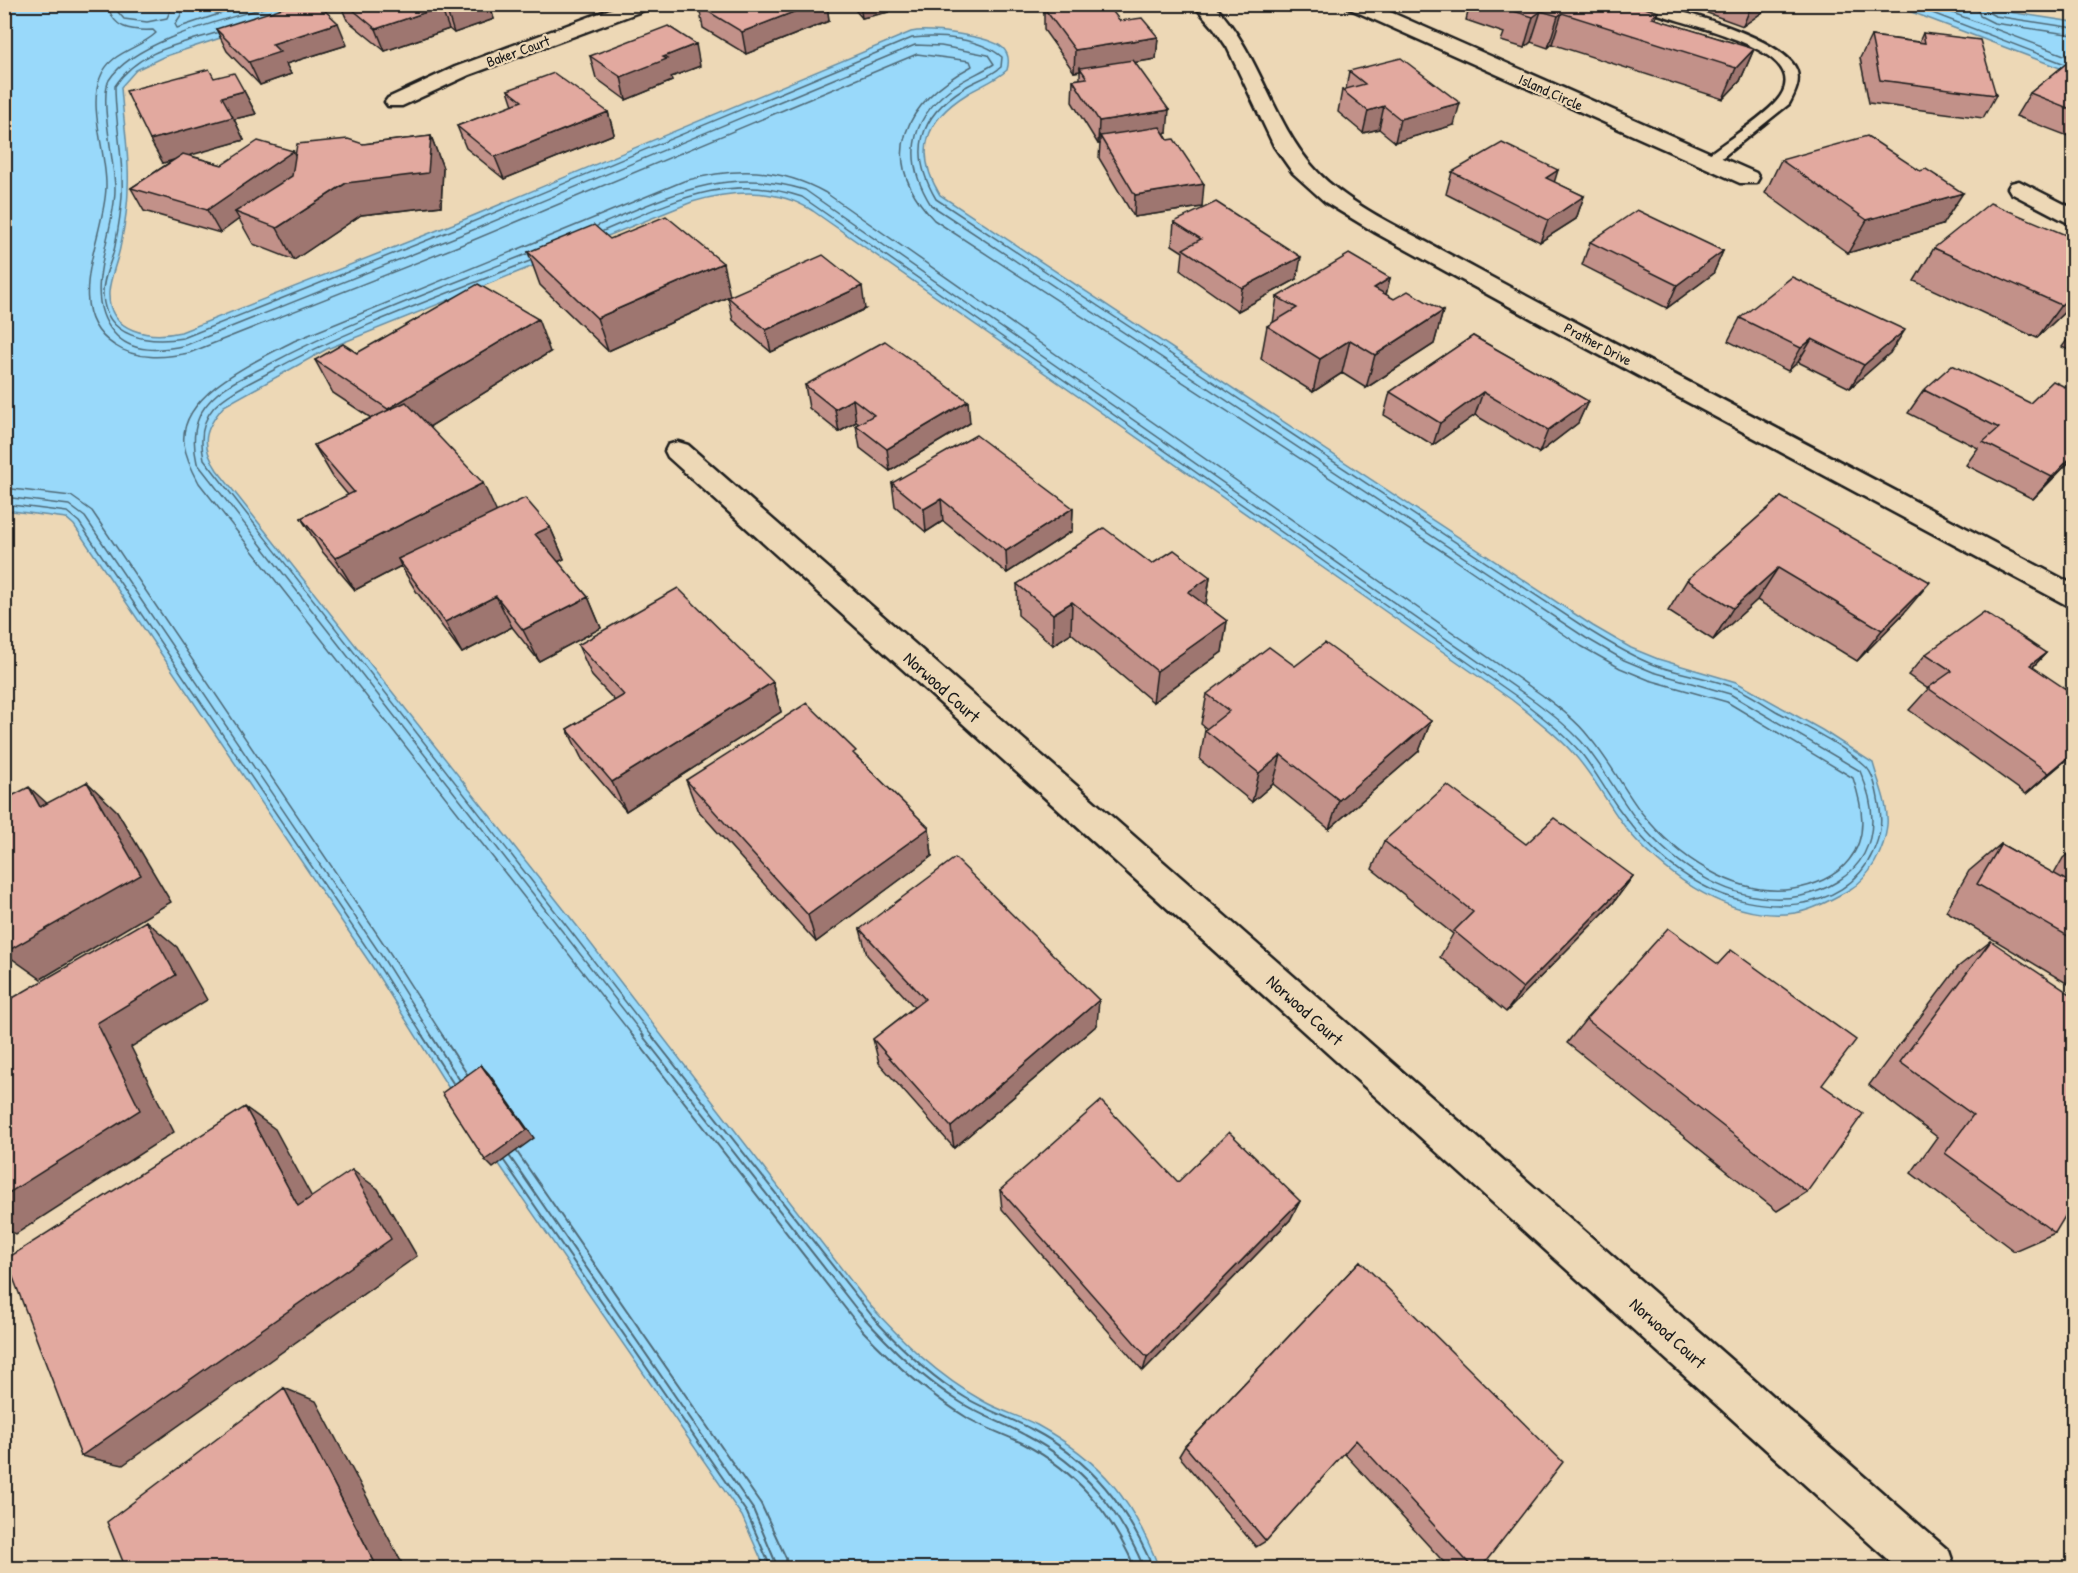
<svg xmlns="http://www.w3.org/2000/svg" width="2078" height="1573" font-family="'Patrick Hand',sans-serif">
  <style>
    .water { fill: #99d9fa; stroke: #678da1; stroke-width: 1.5 }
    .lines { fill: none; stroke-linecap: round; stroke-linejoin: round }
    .shore-far1 { stroke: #4e6875; stroke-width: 1.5 }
    .shore { stroke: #4e6875; stroke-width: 2 }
    .lane-casing { stroke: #1c1c1c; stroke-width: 5 }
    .street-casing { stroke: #1c1c1c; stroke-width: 5 }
    .lane { fill: #edd8b6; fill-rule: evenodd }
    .street { fill: #edd8b6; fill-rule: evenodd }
    .wall { fill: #c29189; stroke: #1c1c1c; stroke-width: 1.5 }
    .shaded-wall { fill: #9e766f; stroke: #1c1c1c; stroke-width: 1.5 }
    .building { fill: #e2a99f; stroke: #1c1c1c; stroke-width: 1.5 }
    .labels { text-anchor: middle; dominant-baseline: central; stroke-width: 4.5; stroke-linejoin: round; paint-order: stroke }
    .far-street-label { font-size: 15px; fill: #1c1c1c; stroke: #edd8b6 }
    .street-label { font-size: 18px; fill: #1c1c1c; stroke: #edd8b6 }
  </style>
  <rect width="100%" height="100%" fill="#edd8b6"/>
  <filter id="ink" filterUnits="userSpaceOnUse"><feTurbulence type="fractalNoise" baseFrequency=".0167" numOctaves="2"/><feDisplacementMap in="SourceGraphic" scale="12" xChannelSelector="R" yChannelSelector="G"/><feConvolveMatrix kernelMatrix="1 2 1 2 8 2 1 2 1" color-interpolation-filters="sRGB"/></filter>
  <g filter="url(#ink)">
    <path class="water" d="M121,4l25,4 30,-4 144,1 -157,52 -27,13 -15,17c2,33 9,68 7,101 0,20 -4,41 -8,60 -3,15 -10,29 -11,44 -2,41 42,47 72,40l282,-112 448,-188c17,-4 79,4 92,16 6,6 6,15 4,22 -12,11 -27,16 -40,24 -42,26 -53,58 -27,101l653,431 38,22 27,11 78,23 86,48 51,33c5,19 16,43 14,62 -2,24 -17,53 -38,65 -17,9 -35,20 -54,23 -64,9 -126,-35 -166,-81 -21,-26 -35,-57 -58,-81 -17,-19 -39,-35 -59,-51l-699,-489c-37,-24 -80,-21 -121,-9l-365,147 -103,57c-20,23 -24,38 -7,64l364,461 287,372c34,38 70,73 115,98 17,10 37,15 54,24 65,36 96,75 122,143h-394l-23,-52 -270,-391 -100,-159 -298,-441 -8,-7 -61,-8 -1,-339 3,-19 -3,-7v-126l8,-14z
      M1893,5h91l12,5 77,12v51z"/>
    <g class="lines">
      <path class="shore-far1" d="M108,4c4,25 23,27 45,26l3,3c-18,17 -46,18 -56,45 -12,30 7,77 6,109 -1,50 -46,123 8,158 22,15 50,13 75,8l282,-112 446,-187 53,7 2,5c-67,36 -97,92 -38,154l517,337 130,89 39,22 29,12 78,22 126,76c9,28 16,57 -4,82 -13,17 -36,26 -56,29 -58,9 -118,-34 -152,-77 -18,-24 -32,-52 -52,-75 -13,-17 -31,-30 -47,-42l-716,-502c-46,-26 -92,-26 -142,-12l-390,160c-36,19 -116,53 -110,103 2,14 8,26 15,39l434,553
        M117,4l1,8 6,7 23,3 20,-4 6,-14
        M182,4l-1,11 -6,9 2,4 72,-24
        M277,4c-45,14 -142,35 -168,76 -10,18 6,85 6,109 0,46 -35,106 -1,144 18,21 47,18 72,12l282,-113 447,-187 26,1 47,9 6,9c-14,9 -31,15 -45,26 -41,32 -45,72 -18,115l655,433 38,22 29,12 77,22 130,77c12,27 18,56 4,83 -12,23 -39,37 -63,42 -65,12 -125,-28 -165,-77 -19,-25 -34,-54 -55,-78 -14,-15 -29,-27 -45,-39l-731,-512c-79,-25 -136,6 -208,36
        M1909,4l156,60
        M1929,4l143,54
        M1976,4l4,12 14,7 80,12
        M1984,4l2,7 9,5 79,12
        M216,33c-37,11 -78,18 -101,53 0,37 9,73 7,110 -1,17 -4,34 -7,50 -3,16 -13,32 -12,49 2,43 46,49 80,43l282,-113 447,-187c28,-3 68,0 90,19l-1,10c-11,10 -25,13 -37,21 -46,29 -55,65 -28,111l654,432c21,13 41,25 64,34 26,9 53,12 79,22 15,5 29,16 43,24 30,16 64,32 89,55 9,7 12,27 14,38 4,18 1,32 -6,48 -29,65 -118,63 -171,33 -35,-18 -63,-48 -86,-80 -12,-17 -22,-36 -35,-52 -19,-22 -43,-39 -65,-57l-714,-499c-76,-25 -130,5 -199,34
        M527,254c-88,35 -177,67 -261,112 -20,10 -43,19 -58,37 -15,17 -16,38 -11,60l447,573
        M530,261c-88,35 -178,66 -262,112 -18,10 -39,19 -54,34 -13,15 -14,34 -10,52l448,577
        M4,488l67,8 21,15 298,442 53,83
        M4,497l65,8 16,12 298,441 49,78
        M4,504l63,8 12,10 298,441 46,73"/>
      <path class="shore" d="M422,1035l31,48
        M431,1035l28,44
        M442,1035l25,39
        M632,1035l231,296c32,34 67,64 106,88 18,10 37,16 55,25 53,28 87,69 111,124
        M642,1035l216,276c30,34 63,67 102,91 21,14 44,21 65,33 58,30 94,74 119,133
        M651,1035l225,286c27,29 56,57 90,77 22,13 45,20 67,32 59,31 94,77 120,138
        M517,1152l244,352 25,54 1,10
        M510,1157l243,352 25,59
        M504,1161l243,352 24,55"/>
      <defs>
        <path id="lane" d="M1636,4c33,0 146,34 160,65 5,12 -1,24 -7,35l-75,60h-10l-2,-3 2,-3c19,-15 57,-39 72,-56 51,-58 -118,-79 -140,-98z"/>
        <path id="street" d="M624,4h28l-2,4 -181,67 -67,31h-14l-3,-4 3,-4 67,-31z
          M1193,4h20c51,52 60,130 115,178 29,25 66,43 100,61 45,24 90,49 136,73 169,90 340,179 510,269v24l-538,-288 -160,-88 -51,-31 -32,-29 -19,-27 -47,-99 -13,-19z
          M1346,4h26l384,169 3,5 -3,5h-16l-392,-175z
          M2019,181l55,28v17l-63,-33 -3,-5 3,-5z
          M678,442l10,3 1261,1106 6,17h-58l-1229,-1111 -3,-6 3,-6z"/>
      </defs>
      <use href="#lane" class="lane-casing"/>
      <use href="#street" class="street-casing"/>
      <use href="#lane" class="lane"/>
      <use href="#street" class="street"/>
    </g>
    <path class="wall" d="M340,4h149l5,15 -40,14 -5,-4 -64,22 -38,-31z
      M702,4h125l2,17 -83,33 -43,-26 -4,-22z
      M850,4h38l1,8 -27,6z
      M1470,4h162l26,8 -3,7 99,30 -14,32 -17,18 -171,-55 -4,4 -17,-6 -7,6 -23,-7 3,-8 -38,-13z
      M1701,4h73l-31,22 -44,-16z
      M1044,8l76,13 38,16 -2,22 -21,3 32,71h-3l38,74 -68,10 -35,-59 1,-14h-2l-26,-42 1,-22 7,-1v-8l-6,1 -30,-42z
      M216,29l131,16 -61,19 5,10 -31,11 -33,-34z
      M1923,33l73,62 -13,23 -114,-15 -9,-45 11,-22 48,6z
      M590,56l110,10 -29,11 1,4 -46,19 -30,-22z
      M2073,58v80l-57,-22 14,-23z
      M1349,71l105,54 -59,17 -16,-13 -16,4 -25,-21 4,-22 4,-1z
      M214,78l30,13 12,23 -22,5 10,21 -56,15 34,10 71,-14 2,4 68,-11 68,-8 12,32 -2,38 -80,9 -67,45 -41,-16 -14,-25 -19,14 -76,-22 -13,-23 44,-29 -12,4z
      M508,90l100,22 6,22 -110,45 -38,-31 -9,-22 56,-21z
      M1781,160l161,65 -94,28 -83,-60z
      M1452,172l102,10 30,14 -8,23 -36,23 -94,-48z
      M1174,222l123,57 -59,32 -57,-40 2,-19 -11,-7z
      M610,239l120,57 135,13 -94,43 -38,-32 -5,-23 -120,54 -68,-66 -12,-33z
      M1590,242l133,9 -10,23 -46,34 -85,-43z
      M1934,248l139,56 -36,34 -123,-57z
      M1390,278l-4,17 8,4 49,12 -9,33 -68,44 -24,-15 -29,19 -52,-33 6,-33 6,-3 4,-26z
      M1740,318l150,35 -40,35 -52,-26 -10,9 -60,-30z
      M2073,332v20l-11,-5z
      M1473,336l115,65 -10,22 -39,30 -64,-38 -42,30 -49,-30 6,-23z
      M550,352l-121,75 67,85 54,15 14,32 -6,3 30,35 13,31 -62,33 -27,-34 -50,26 -46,-62 -15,-25 -46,24 -34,-40 -20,-32 47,-23 -15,-18 -19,-32 57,-27 -38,-25 -18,-33 42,-7z
      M805,385l165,38 -80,48 -30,-23 -4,-23 3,-1 -3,-2 -17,10 -30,-24z
      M1924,390l149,68 -40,41 -67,-34 12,-17 -70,-35z
      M892,483l181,25 -1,23 -65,42 -64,-52 -17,11 -31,-26z
      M1781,497l123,116 -47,48 -100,-61 -44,40 -45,-29 19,-31z
      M1152,564l58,13 -4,28 21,16 -5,31 -69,50 -82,-69 -18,12 -35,-30 -1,-31z
      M578,645l195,37 8,30 -155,99 -44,-52 -15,-30 48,-28 -23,-25z
      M2046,653l-13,14 40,87 -47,40 -117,-84 19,-21 -20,-14 18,-21z
      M1295,666l136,55 -12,30 -90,78 -56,-45 -21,18 -52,-42 5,-30 2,-1 -6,-5 6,-30z
      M857,757l72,71 3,28 -116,86 -119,-133 -11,-29z
      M1384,841l142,3 107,32 -20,27 -107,109 -66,-55 13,-23 -81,-65z
      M2001,844l53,30 9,-16 10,-8v137l-127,-76 23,-40z
      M860,929l237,96 -143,123 -75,-85 -6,-24 41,-32 -47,-52z
      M1991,941l64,292 -41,18 -103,-78 26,-36 -68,-52 89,-118z
      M1586,1019l236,66 -15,107 -30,19 -210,-168z
      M1178,1182l122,19 -10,19 -147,151 -141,-162 -2,-19z
      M1360,1261l120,308h-30l-106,-116 -78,88 -10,6 -77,-91 6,-10z"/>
    <path class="shaded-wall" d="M467,4h22l5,15 -40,14 -7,-22z
      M814,4h13l2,17 -83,33 -4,-22z
      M860,4h28l1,8 -27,6z
      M1752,4h22l-31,22z
      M441,7l8,22 -64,22 -9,-22z
      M1541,11l-10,31 -7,6 9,-31z
      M1562,13l-10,31 -4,4 10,-32z
      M338,23l9,22 -61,19 5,10 -31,11 -11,-23 23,-18z
      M1158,37l-2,22 -74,12 -2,-3v3l-6,1 1,-22z
      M696,44l4,22 -29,11 1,4 -46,19 -5,-23 42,-20z
      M1754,49l-14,32 -17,18 13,-31z
      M244,91l12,23 -22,5 10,21 -81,23 -13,-23 72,-43z
      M1460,103l-6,22 -59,17 5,-23z
      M1384,106l-5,23 -16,4 5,-22z
      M1169,110l-2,23 -62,10 -5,-7v8h-2l1,-23z
      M608,112l6,22 -110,45 -9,-22z
      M431,136l12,32 -2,38 -80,9 -67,45 -17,-32 69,-45z
      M293,151l11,22 -69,39 4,7 -19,14 -13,-23z
      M1558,170l-7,23 -5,-15z
      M1204,184l-2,23 -68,10 1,-22z
      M1963,193l-21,32 -94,28 19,-33z
      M1584,196l-8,23 -36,23 8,-22z
      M1723,251l-10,23 -46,34 10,-23z
      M1301,257l-4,22 -59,32 4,-23z
      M723,263l7,33 -122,55 -11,-33z
      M1390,278l-8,32 -8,-22z
      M862,286l3,23 -94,43 -5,-22z
      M2073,294v10l-36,34 24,-33z
      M1443,311l-9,33 -68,44 9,-33z
      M538,319l12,33 -145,90 -17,-33z
      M1905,330l-15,23 -40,35 14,-23z
      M1812,339l-14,23 -10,9 13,-23z
      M1350,340l-8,33 -29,19 7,-33z
      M1483,392l-8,23 -42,30 7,-22z
      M853,399l3,23 -17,10 -4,-23z
      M968,401l2,22 -80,48 -3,-22z
      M1588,401l-10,22 -39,30 9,-23z
      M2073,455v3l-40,41 19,-22z
      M483,483l15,32 -100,44 3,7 -46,24 -20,-32z
      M941,499l2,22 -17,11 -2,-23z
      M1073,508l-1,23 -65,42 -1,-22z
      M550,527l14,32 -15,7 -14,-32z
      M1778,568l-21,32 -44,40 20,-32z
      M1210,577l-5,32 -17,-17z
      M1930,582l-26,31 -47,48 25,-31z
      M496,596l16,31 -50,26 -17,-31z
      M588,597l13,31 -62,33 -16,-31z
      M1072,602l-1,31 -18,12v-31z
      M1227,621l-5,31 -69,50 4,-31z
      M2046,653l-21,22 5,-10z
      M773,682l8,30 -155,99 -14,-29z
      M1431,721l-12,30 -90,78 10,-29z
      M2073,753v1l-47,40 23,-21z
      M1281,755l-8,29 -21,18 7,-29z
      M87,782l30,29 54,91 -130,77 -37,-26z
      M29,787l32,29 -21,-9z
      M929,828l3,28 -116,86 -8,-27z
      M1633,876l-20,27 -107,109 17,-24z
      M146,921l31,26 30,53 -76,47 43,85 -158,102 -12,-5v-33l93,-173z
      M1099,1000l-2,25 -143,123 -3,-21z
      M481,1065l8,9 45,64 -41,30 -8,-8z
      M245,1107l30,22 52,96 -29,-19z
      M352,1170l26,19 39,67 -294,209 -42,-9z
      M1300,1201l-10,19 -147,151 4,-14z
      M284,1388l32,13 89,168h-27z"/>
    <path class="building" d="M295,4h23l20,19 -66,21 8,8 -31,10 -33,-33z
      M346,4h121l-20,7 -6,-4 -65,22z
      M702,4h112l-72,28 -43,-26z
      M1069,4h38l13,17 22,-3 16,19 -83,13 -31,-42z
      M1517,4h115l26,8 -6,6 102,31 -18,19 -174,-55 -4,3 -17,-5 -8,6 -23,-7z
      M668,26l28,18 -33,13 4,2 -46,18 -31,-21z
      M1923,33l57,7 16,55 -116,-15 -9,-44 54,7z
      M1401,58l59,45 -60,16 -16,-13 -16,5 -26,-21 23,-6 -16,-13z
      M2073,58v52l-43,-17z
      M1133,60l36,50 -70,11 -26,-41 14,-2 -7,-10z
      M209,69l5,9 20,-5 10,18 -22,6 11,20 -83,23 -24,-49z
      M554,73l54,39 -113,45 -38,-31 65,-25 -14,-11z
      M1160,127l8,13 6,-1 30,45 -69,11 -35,-59z
      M431,136l-3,37 -82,10 -69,45 -42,-16 57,-36 5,-32 51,-5 15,5z
      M1867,136l53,35 6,-2 37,24 -96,27 -86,-60z
      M258,141l35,10 -86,59 -76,-22 52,-34 39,11z
      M1502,143l56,27 -12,8 38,18 -36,24 -96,-48z
      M1216,202l85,55 -59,31 -59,-39 18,-10 -27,-17z
      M1990,203l83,35v56l-12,11 -127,-57z
      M1637,210l86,41 -46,34 -87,-43z
      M666,216l57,47 -126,55 -69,-66 66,-27 16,14z
      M1349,254l41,24 -16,10 20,11 14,-8 35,20 -68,44 -25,-15 -30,19 -53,-33 30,-18 -20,-11z
      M823,255l39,31 -96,44 -38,-33z
      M1792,277l113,53 -41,35 -52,-26 -11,9 -61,-30z
      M478,284l60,35 -150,90 -73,-49 28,-16 14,9z
      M1473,336l115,65 -40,29 -65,-38 -43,31 -50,-31z
      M885,341l83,60 -81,48 -31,-24 18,-10 -21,-16 -18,10 -30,-24z
      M1952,365l78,38 23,-22 20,10v64l-21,22 -69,-35 16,-14 -75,-38z
      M406,402l77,81 -148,75 -34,-40 53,-26 -40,-47z
      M976,435l97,73 -67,43 -65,-52 -17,10 -32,-26z
      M1781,497l149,85 -48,48 -104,-62 -45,40 -46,-28z
      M525,498l25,29 -15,7 53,63 -65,33 -27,-34 -51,26 -47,-63z
      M1104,528l48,36 22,-14 36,27 -22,15 39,29 -70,50 -85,-69 -19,12 -36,-30z
      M678,588l95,94 -161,100 -45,-53 57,-34 -46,-50z
      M1984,612l62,41 -16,12 43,29v59l-24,20 -121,-85 24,-17 -26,-17z
      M1325,643l106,78 -92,79 -58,-45 -22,18 -54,-43 24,-19 -22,-17 62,-47 26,19z
      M807,703l49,48 -3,2 76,75 -121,87 -122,-135z
      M87,782l54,93 -137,78v-153l25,-13 11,20z
      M1447,785l79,59 28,-26 79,58 -110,112 -69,-57 19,-19 -89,-71z
      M2001,844l68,38 4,-7v64l-96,-55z
      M955,858l144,142 -148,127 -78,-88 52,-40 -65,-70z
      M146,921l30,54 -79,48 43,87 -136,86v-193z
      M1668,928l50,36 13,-14 125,90 -34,45 41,29 -56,78 -221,-173z
      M1991,941l82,55v207l-18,30 -110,-80 28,-38 -73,-53z
      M481,1065l46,65 -42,30 -43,-67z
      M1101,1101l77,81 51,-50 71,69 -153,156 -147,-167z
      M245,1107l53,99 54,-36 39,69 -310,217 -75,-197z
      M1360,1261l203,201 -83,107h-6l-118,-129 -90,101 -81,-95z
      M284,1388l94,181h-174l-1,-3 -3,3h-74l-19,-47z"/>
  </g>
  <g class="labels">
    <g class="far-street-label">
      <text transform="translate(518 51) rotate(-20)">Baker Court</text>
      <text transform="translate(1551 92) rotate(24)">Island Circle</text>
      <text transform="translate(1598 344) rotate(28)">Prather Drive</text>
    </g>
    <g class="street-label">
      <text transform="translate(942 687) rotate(42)">Norwood Court</text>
      <text transform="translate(1305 1010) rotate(42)">Norwood Court</text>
      <text transform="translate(1668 1333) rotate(42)">Norwood Court</text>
    </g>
  </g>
  <rect width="2078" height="1573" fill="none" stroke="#edd8b6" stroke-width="24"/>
  <rect x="12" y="12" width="2054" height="1549" fill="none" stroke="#1c1c1c" stroke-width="2" filter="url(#ink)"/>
</svg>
